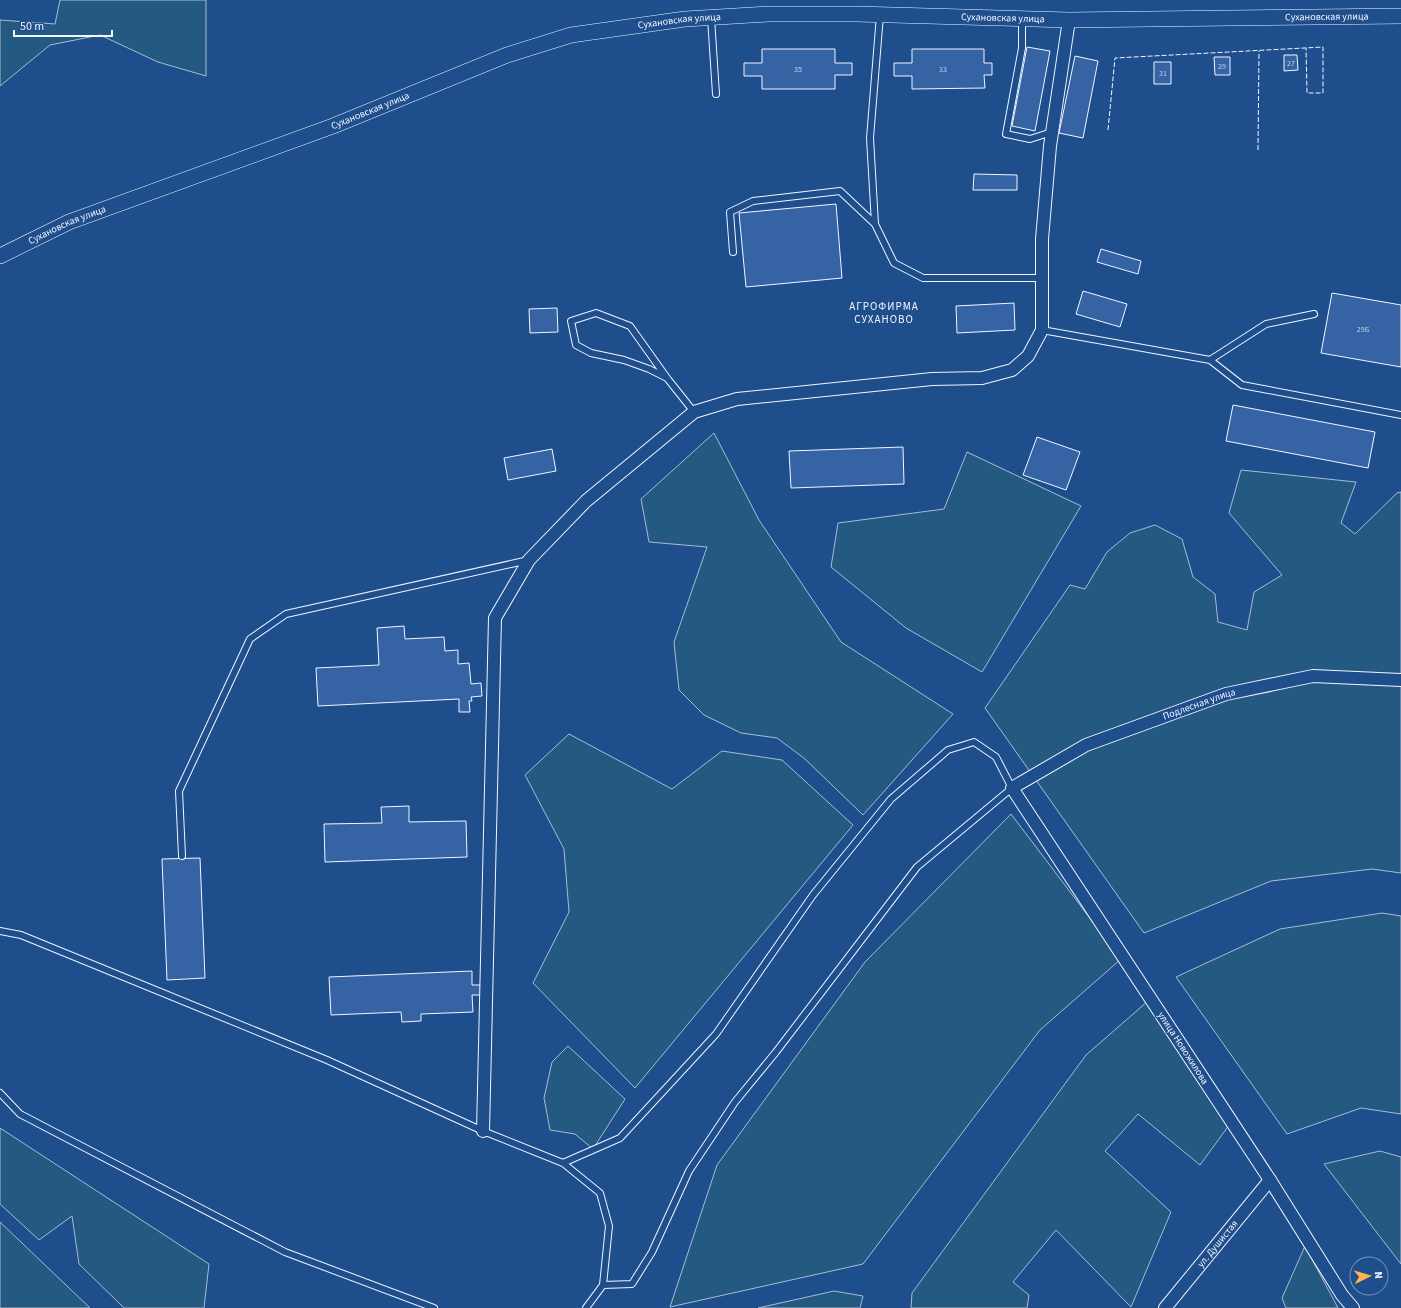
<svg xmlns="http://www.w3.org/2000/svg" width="1401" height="1308" font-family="'Source Sans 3',sans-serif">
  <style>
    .green { fill: #245a82; stroke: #a8bbd7 }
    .building { fill: #3563a3; stroke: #f2f6ff }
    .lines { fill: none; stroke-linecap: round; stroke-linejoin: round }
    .service-casing { stroke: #f2f6ff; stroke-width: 8 }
    .minor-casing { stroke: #f2f6ff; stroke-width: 14 }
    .tertiary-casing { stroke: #f2f6ff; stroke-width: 16 }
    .service { stroke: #1f4e8c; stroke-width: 6 }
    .minor { stroke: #1f4e8c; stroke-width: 12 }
    .tertiary { stroke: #1f4e8c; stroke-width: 15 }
    .fence { stroke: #f2f6ff; stroke-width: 1; stroke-dasharray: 5 2; stroke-linecap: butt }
    .labels { text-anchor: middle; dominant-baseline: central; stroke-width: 3; stroke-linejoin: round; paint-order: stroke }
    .number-label { font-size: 8px; fill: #c3d1e8 }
    .street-label { font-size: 10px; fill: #f2f6ff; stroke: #1f4e8c }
    .neighbourhood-label { font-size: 11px; letter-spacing: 1px; fill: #f2f6ff; stroke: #1f4e8c }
  </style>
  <rect width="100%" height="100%" fill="#1f4e8c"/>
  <path class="green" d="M60,0h146v76l-48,-14 -58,-27 -50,10 -50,41v-66l55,4z
    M714,433l45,87 82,122 112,72 -90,101 -58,-56 -28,-21 -36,-5 -37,-18 -25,-25 -5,-48 33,-95 -58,-5 -8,-43z
    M967,452l114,54 -99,166 -76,-44 -75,-61 7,-44 106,-14z
    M1241,470l115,12 -15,41 14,11 42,-41 4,-1v381l-29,-4 -101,12 -127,52 -159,-225 85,-123 15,4 22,-37 23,-19 25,-8 27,14 11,38 22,17 3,28 29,8 7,-38 28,-17 -53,-62z
    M569,734l103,55 50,-38 60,9 71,65 -218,263 -102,-105 36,-71 -5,-63 -39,-74z
    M1011,814l110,145 -81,71 -177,234 -193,43 47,-142 148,-203z
    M1382,913l19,3v198l-40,-6 -74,26 -111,-157 104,-48z
    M1148,1001l87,116 -35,48 -62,-51 -33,37 66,61 -40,95 -75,-77 -43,52 16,13 -2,13h-116l1,-15 174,-238z
    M568,1046l57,53 -32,50 -18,-15 -25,-4 -6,-32 8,-36z
    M0,1128l209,136 -5,44h-80l-45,-44 -7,-48 -33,24 -39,-36z
    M1380,1151l21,6v107l-77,-100z
    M0,1222l90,86h-90z
    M1305,1246l33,62h-52l-4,-10z
    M834,1291l29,5 -3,12h-102z"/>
  <path class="building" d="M1027,47l23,4 -15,80 -23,-5z
    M762,49h73v14h17v12h-17v14h-73v-13h-18v-13h18z
    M912,49h72v14h8v12h-8l1,13 -73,1v-13h-18v-13h18z
    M1284,55h13l1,15 -14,1z
    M1075,56l23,5 -15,77 -24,-5z
    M1214,57h16v18h-15z
    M1154,62h17v22h-17z
    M974,174l43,1v15h-44z
    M836,204l6,74 -96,9 -7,-74z
    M1101,249l40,12 -3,13 -41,-12z
    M1083,291l44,13 -7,23 -44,-13z
    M1332,293l69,12v62l-80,-14z
    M1014,303l1,27 -58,3 -1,-27z
    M557,308l1,24 -28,1 -1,-24z
    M1233,405l142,27 -7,36 -142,-27z
    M1037,437l43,15 -14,38 -43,-15z
    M903,447l1,37 -113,4 -2,-37z
    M552,449l4,22 -48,9 -4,-22z
    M404,626l1,13 39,-2 1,14 13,-1v14l11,-1 2,21 10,-1 1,13 -11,1 1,4h-3l1,11h-11v-13l-141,7 -2,-38 63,-3 -2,-37z
    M409,806v16l57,-1 1,36 -142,5 -1,-38 58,-1 -1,-16z
    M200,858l5,120 -38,2 -5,-121z
    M472,971v14h9v10h-9l1,17 -52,2v7l-19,1 -1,-10 -70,3 -2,-38z"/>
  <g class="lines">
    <defs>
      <path id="service" d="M880,15l-10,123 5,86 19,39 29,15h119
        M711,18l5,76
        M1022,19v29l-16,86 24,5 22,-7
        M733,252l-3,-40 23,-11 87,-10 35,33
        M1042,330l168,30 32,25 159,30
        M1210,360l56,-36 48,-10
        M667,378l-18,-9 -25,-9 -33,-7 -15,-8 -5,-24 25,-8 34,13 37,52 27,34
        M182,856l-3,-65 71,-152 36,-25 243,-54
        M0,931l21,4 306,125 156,71 80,32 37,30 9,33 -6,59 -17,23
        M0,1093l20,21 265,138 149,56
        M563,1163l57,-25 96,-104 97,-139 78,-96 57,-49 26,-8 22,15 16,31 -95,79 -141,185 -41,50 -46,69 -37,81 -20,32 -29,1"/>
      <g id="minor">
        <path d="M483,1131l12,-513 34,-58 57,-59 108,-89 43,-13 195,-20 50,-1 30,-8 16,-14 14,-26v-91l8,-93 19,-126"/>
        <path id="s1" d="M1165,1308l105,-128"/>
        <path id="s2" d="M1353,1308l-11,-13 -72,-115 -258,-392 74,-43 140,-51 87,-18 88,4"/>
      </g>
      <g id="tertiary">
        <path id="s3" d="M0,256l69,-34 264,-96 174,-71 64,-20 114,-16 83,-5h88l213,6 332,-4"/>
      </g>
    </defs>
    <use href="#service" class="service-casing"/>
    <use href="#minor" class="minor-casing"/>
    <use href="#tertiary" class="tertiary-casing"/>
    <use href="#service" class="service"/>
    <use href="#minor" class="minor"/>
    <use href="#tertiary" class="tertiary"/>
    <path class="fence" d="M1108,130l7,-72 208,-11v46h-16l-1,-45
      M1258,150l1,-99"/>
  </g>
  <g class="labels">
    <g class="number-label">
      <text x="1291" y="63">27</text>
      <text x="1222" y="66">29</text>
      <text x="798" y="69">35</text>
      <text x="943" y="69">33</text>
      <text x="1163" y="73">31</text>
      <text x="1363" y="329">29Б</text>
    </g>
    <g class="street-label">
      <text stroke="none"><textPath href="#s3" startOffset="1370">Сухановская улица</textPath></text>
      <text stroke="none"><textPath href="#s3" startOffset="1046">Сухановская улица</textPath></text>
      <text stroke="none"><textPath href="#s3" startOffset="722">Сухановская улица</textPath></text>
      <text stroke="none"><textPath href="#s3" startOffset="398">Сухановская улица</textPath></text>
      <text stroke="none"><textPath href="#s3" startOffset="74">Сухановская улица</textPath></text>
      <text stroke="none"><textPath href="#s2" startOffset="828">Подлесная улица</textPath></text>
      <text transform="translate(1183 1048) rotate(57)">улица Новожилова</text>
      <text stroke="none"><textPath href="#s1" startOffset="83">ул. Душистая</textPath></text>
    </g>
    <g class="neighbourhood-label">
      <text x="884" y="306">АГРОФИРМА<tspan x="884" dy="13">СУХАНОВО</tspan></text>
    </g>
  </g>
  <g transform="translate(1369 1276) rotate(85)"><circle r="19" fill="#1f4e8c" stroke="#7391ba"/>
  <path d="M0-3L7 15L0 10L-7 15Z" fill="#ffb74d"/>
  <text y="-6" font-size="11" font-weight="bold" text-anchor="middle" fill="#f2f6ff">N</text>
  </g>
  <path d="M14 30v6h98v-6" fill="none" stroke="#f2f6ff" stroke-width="2"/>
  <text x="20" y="30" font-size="12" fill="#f2f6ff" stroke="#1f4e8c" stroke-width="3" paint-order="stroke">50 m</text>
</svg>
